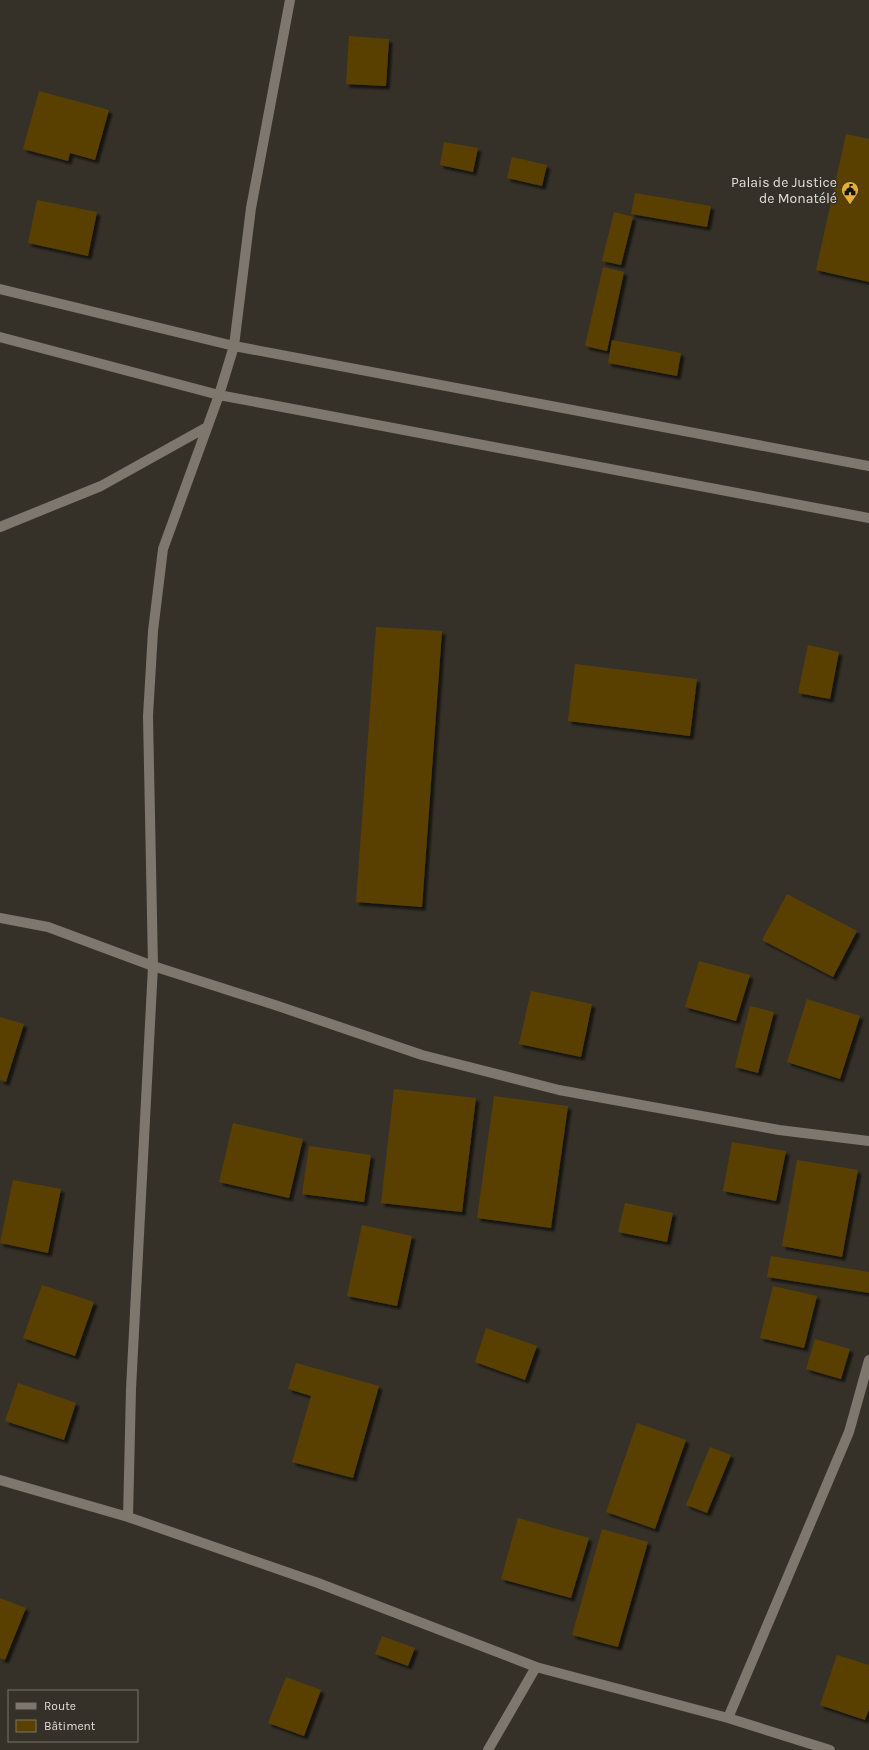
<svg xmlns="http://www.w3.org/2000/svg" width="869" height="1750" font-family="Karla,sans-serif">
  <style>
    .building { fill: #5a4003; filter: url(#shadow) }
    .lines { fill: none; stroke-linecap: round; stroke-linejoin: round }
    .minor { stroke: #7d776e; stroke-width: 10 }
    .labels { text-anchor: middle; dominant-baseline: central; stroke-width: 3; stroke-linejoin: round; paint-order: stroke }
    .poi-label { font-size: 14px; fill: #e1ded9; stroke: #353128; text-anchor: end }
  </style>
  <defs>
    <filter id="shadow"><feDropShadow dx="3.5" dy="3.5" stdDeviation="1" flood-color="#0009"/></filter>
  </defs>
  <rect width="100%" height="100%" fill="#353128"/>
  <path class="building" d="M349,36l40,3 -3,47 -40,-2z
    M39,91l70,19 -14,50 -25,-7 -2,8 -45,-12z
    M846,134l23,5v143l-53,-12z
    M444,142l34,6 -5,24 -33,-7z
    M512,157l35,8 -5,21 -35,-8z
    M635,193l76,13 -4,21 -76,-13z
    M37,200l60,12 -9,44 -60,-13z
    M614,212l19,5 -12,48 -19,-4z
    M603,267l21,5 -17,79 -22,-5z
    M612,340l69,13 -4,23 -69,-13z
    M376,627l66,4 -20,276 -66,-5z
    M808,645l31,7 -9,47 -32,-6z
    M575,664l122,15 -7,57 -122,-15z
    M787,894l70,37 -24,46 -71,-37z
    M699,961l51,14 -14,46 -51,-14z
    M531,991l61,13 -11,53 -62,-13z
    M807,999l53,17 -20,63 -53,-17z
    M750,1006l24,6 -16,61 -23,-6z
    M0,1017l24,7 -18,58 -6,-2z
    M394,1089l82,9 -14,114 -81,-9z
    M494,1096l74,10 -17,122 -74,-10z
    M233,1123l70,16 -14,59 -70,-16z
    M732,1142l54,9 -10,50 -53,-10z
    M309,1146l62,9 -7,47 -62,-8z
    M797,1160l61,10 -16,87 -60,-11z
    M13,1180l48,9 -13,64 -48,-10z
    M625,1203l48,10 -6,29 -49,-10z
    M362,1225l50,11 -15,70 -50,-10z
    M771,1256l98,16v21l-102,-16z
    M42,1285l52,17 -19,54 -52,-18z
    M773,1286l44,10 -13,52 -44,-10z
    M486,1328l51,18 -12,34 -50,-18z
    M815,1339l35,10 -9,30 -35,-10z
    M296,1363l83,23 -26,92 -61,-16 19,-66 -23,-7z
    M18,1383l58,20 -12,37 -59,-19z
    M637,1423l49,17 -31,89 -49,-17z
    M710,1447l21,8 -24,58 -21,-8z
    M518,1518l71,20 -18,60 -70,-19z
    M602,1529l46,13 -30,105 -46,-12z
    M0,1598l26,10 -21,52 -5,-2z
    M382,1636l33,12 -7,18 -33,-12z
    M837,1655l32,10v44l-4,11 -45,-15z
    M286,1677l35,13 -17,46 -36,-13z"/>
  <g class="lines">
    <path class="minor" d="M0,289l234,57 635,120
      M0,337l219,58 650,123
      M0,527l101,-41 106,-59
      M0,918l48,9 105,39 125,40 144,49 137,35 220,40 90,11
      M0,1480l128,37 190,66 218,84 192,51 102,32
      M128,1517l3,-128 22,-423 -5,-250 5,-85 10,-82 56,-154 15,-49 17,-138 39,-208
      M728,1718l121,-286 20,-72
      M488,1750l48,-83"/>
  </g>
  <defs>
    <symbol id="civic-pin" viewBox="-11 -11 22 30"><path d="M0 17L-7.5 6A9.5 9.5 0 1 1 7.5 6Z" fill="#e5ad35" stroke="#353128"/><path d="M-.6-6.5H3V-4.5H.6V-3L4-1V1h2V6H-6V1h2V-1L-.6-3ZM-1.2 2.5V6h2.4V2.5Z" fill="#111"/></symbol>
  </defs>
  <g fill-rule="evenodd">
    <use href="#civic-pin" x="840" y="180" width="20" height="27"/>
  </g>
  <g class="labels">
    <g class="poi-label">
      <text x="837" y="182">Palais de Justice<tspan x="837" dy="16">de Monatélé</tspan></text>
    </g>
  </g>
  <rect x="8" y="1690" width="130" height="52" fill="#353128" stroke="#7a766f"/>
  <rect x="16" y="1703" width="20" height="6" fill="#7d776e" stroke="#7a766f"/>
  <text x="44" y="1710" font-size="12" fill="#e1ded9">Route</text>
  <rect x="16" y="1720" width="20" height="12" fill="#5a4003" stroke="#7a766f"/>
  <text x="44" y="1730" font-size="12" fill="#e1ded9">Bâtiment</text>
</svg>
